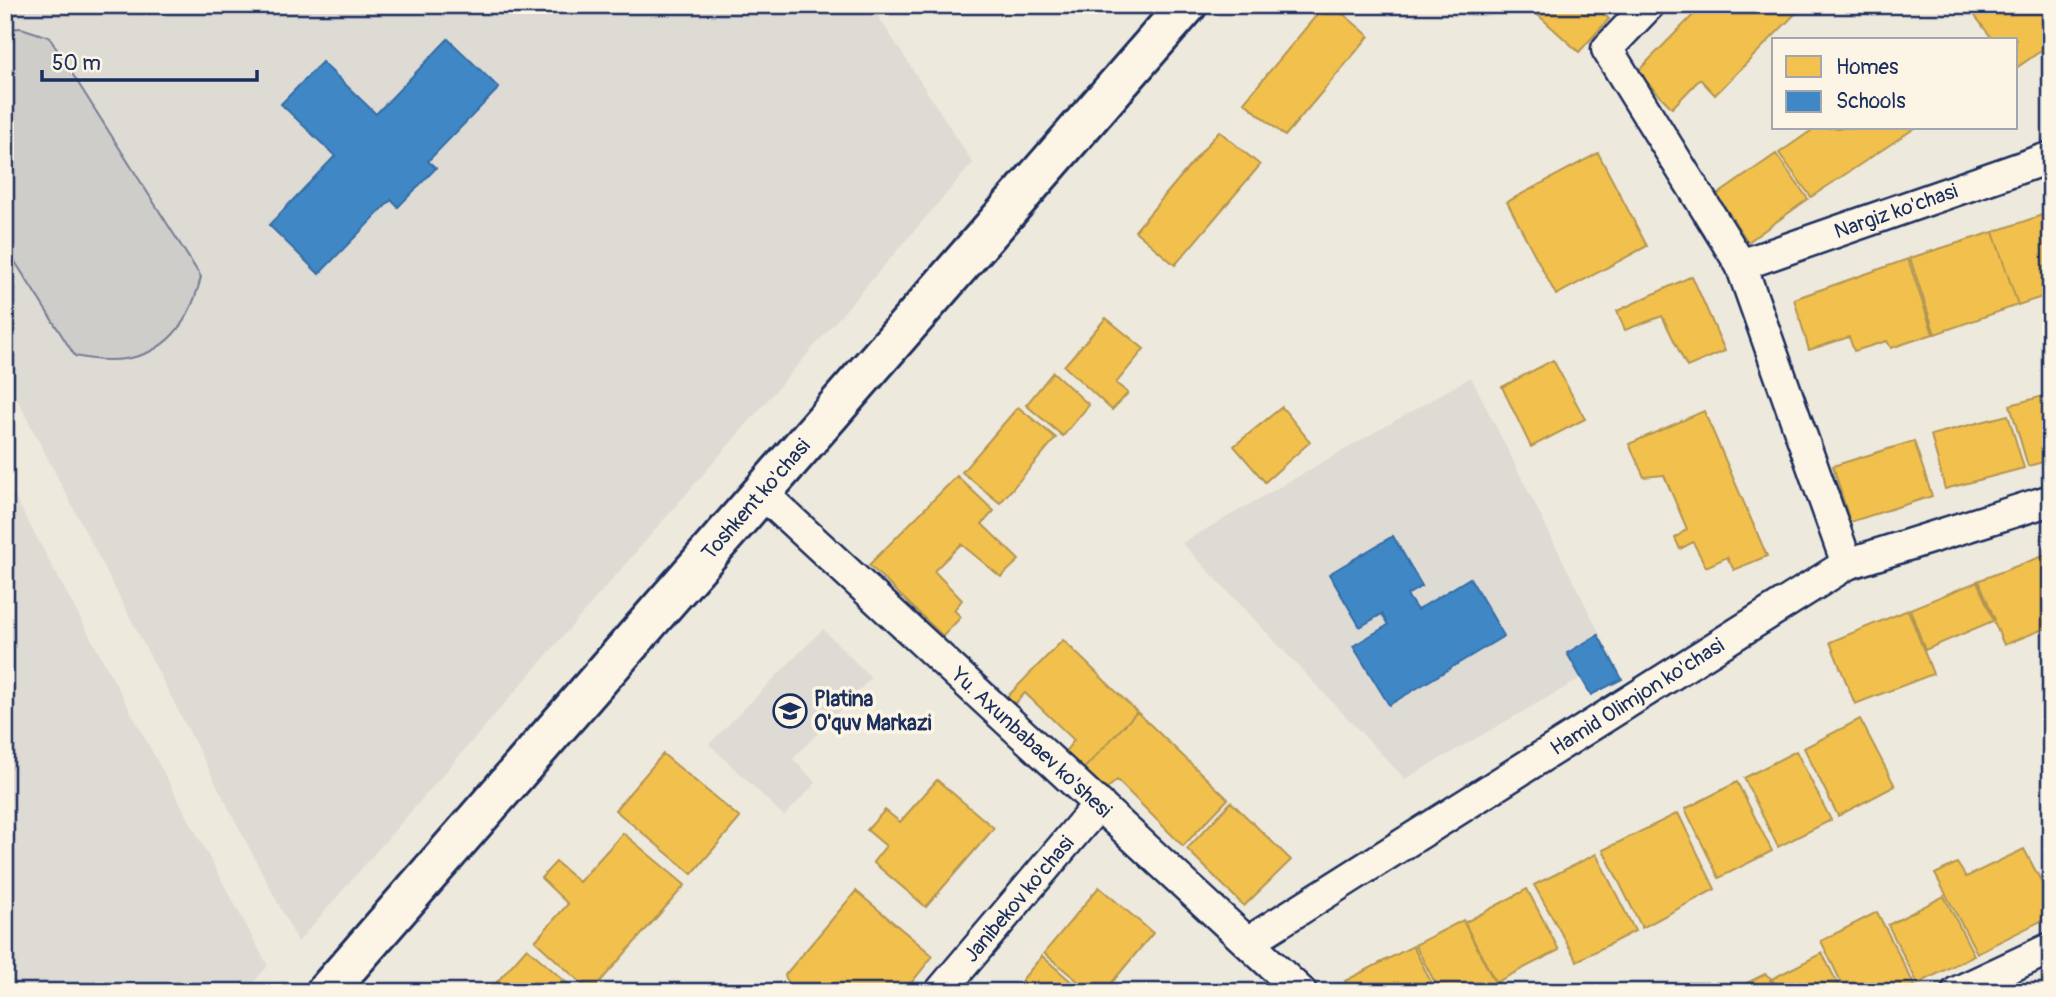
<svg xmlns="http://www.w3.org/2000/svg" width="2056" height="997" font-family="Pangolin,sans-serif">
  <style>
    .built { fill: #dedbd4 }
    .green { fill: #cfcdca; stroke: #757e94; stroke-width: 2 }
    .homes { fill: #f2c14e; stroke: #b29553; stroke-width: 2 }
    .schools { fill: #3f88c5; stroke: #346da6; stroke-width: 2 }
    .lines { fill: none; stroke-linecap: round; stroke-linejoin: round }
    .street-casing { stroke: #1b2f5e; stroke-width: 35 }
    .highway-casing { stroke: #1b2f5e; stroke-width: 44 }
    .street { stroke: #fcf5e5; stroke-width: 30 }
    .highway { stroke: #fcf5e5; stroke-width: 38 }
    .labels { text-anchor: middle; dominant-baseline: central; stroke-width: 7; stroke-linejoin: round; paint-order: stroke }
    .street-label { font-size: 21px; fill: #1b2f5e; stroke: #fcf5e5 }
    .poi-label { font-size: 21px; font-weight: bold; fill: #1b2f5e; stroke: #fcf5e5; text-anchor: start }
  </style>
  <rect width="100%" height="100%" fill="#eee9dd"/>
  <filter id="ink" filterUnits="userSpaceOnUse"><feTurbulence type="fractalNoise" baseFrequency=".0143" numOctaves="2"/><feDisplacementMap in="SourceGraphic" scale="14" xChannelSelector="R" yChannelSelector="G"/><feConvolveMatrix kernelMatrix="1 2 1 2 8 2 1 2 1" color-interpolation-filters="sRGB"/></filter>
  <g filter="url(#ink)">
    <path class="built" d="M5,5h866l102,158 -675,779 -293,-566z
      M1471,377l142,283 -208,119 -223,-236z
      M5,479l263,487 -23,26h-240z
      M823,629l48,49 -78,81 23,24 -32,33 -75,-72z"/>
    <path class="green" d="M21,28l28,9 152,240c-16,67 -58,94 -126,79l-70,-110v-217z"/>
    <path class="homes" d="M1325,5h8l36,31 -84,100 -41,-34z
      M1527,5h67l15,14 -30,33z
      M1703,5h101l-89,90 -15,-16 -28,29 -35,-36z
      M1975,5h76v39l-35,24v-28h-23l-23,-31z
      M1815,128h100l-104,69 -32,-44z
      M1219,131l41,34 -85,100 -40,-34z
      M1598,153l49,93 -91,49 -49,-93z
      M1776,154l32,45 -60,43 -31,-47z
      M2051,212v82l-33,11 -25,-73z
      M1993,232l25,73 -83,29 -25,-76z
      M1908,259l25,75 -42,14 -4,-7 -33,10 -5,-14 -40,13 -15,-51z
      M1692,276l33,75 -38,16 -25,-51 -37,14 -8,-19z
      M1106,318l38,31 -28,34 12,10 -16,17 -48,-44z
      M1553,360l32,59 -54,28 -29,-60z
      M1053,372l36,33 -26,31 -37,-31z
      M2051,394v66l-23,6 -18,-61z
      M1018,407l38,31 -56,65 -38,-31z
      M1282,407l28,35 -45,40 -31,-36z
      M1704,411l63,145 -33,14 -7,-13 -21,10 -13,-25 -13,7 -5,-11 12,-9 -23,-54 -20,2 -15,-33z
      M2008,415l16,53 -79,21 -14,-54z
      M1914,441l18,55 -82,26 -17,-56z
      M957,476l37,35 -12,13 37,36 -18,17 -40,-33 -27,27 28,29 -8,10 7,7 -18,19 -74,-71z
      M2051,553v73l-47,19 -27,-64z
      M1979,581l16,39 -70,30 -15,-41z
      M1908,610l25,64 -78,30 -25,-62z
      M1063,640l74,72 -59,63 -17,-18 13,-17 -49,-47 -18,19 -7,-8z
      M1137,712l91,87 -45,47 -66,-66 -16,14 -23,-19z
      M1860,719l35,67 -57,30 -34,-68z
      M1796,751l35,69 -53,27 -34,-69z
      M663,754l77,64 -48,56 -77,-64z
      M937,780l57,48 -68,79 -53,-45 13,-16 -19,-16 18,-20 15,12z
      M1737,782l35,69 -53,27 -34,-69z
      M1231,802l60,58 -47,46 -57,-57z
      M1678,813l37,76 -73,39 -39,-78z
      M623,833l62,52 -94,107 -56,-51 33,-37 -27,-26 15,-16 23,20z
      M2024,849l27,51v16l-74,37 -42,-79 22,-11 9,14z
      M1596,854l39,77 -58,30 -43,-76z
      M1099,887l54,46 -49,59h-13l-47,-39z
      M1527,889l32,61 -64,33 -31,-60z
      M856,891l77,65 -29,36h-120l5,-6 -4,-11z
      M1944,896l30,59 -56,29 -30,-59z
      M1877,912l38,74 -13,6h-56l-25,-51z
      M1463,920l34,65 -14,7h-43l-25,-47z
      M1413,946l23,46h-84l-7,-11z
      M527,948l41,36 -7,8h-73z
      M1822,953l20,39h-67l-5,-12z
      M1042,956l41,36h-71z
      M1765,974l7,5 6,13h-49z"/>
    <path class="schools" d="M448,39l51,49 -71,73 8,7 -38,39 -7,-7 -72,74 -50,-49 66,-69 -54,-52 41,-42 54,52z
      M1393,536l29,50 -15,9 10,15 53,-32 34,58 -115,69 -36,-59 35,-21 -6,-11 -22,13 -31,-53z
      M1598,635l24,44 -31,16 -24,-42z"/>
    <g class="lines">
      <defs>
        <g id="street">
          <path d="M1649,5l-42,44 134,216 106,299"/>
          <path id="s1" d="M1741,265l310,-108"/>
          <path id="s2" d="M763,494l538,498"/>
          <path id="s3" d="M1248,942l599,-378 204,-64"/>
          <path id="s4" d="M940,992l159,-188"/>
          <path d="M1957,992l94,-44"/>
        </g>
        <g id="highway">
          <path id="s5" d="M326,992l861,-987"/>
        </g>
      </defs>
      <use href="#street" class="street-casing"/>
      <use href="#highway" class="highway-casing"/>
      <use href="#street" class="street"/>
      <use href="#highway" class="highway"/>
    </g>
  </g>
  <defs>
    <symbol id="university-ring" viewBox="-11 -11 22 22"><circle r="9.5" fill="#fcf5e5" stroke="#1b2f5e" stroke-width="1.5"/><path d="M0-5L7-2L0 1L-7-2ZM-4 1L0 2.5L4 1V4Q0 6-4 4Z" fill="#1b2f5e"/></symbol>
  </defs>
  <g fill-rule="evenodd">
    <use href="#university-ring" x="771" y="692" width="38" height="38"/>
  </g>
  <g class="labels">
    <g class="street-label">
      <text stroke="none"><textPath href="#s1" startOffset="164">Nargiz ko'chasi</textPath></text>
      <text stroke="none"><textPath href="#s5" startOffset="654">Toshkent ko'chasi</textPath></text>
      <text stroke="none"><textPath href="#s3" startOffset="460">Hamid Olimjon ko'chasi</textPath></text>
      <text stroke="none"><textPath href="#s2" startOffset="366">Yu. Axunbabaev ko'shesi</textPath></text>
      <text stroke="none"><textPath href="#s4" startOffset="122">Janibekov ko'chasi</textPath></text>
    </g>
    <g class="poi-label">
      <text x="814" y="699">Platina<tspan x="814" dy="24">O'quv Markazi</tspan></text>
    </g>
  </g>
  <rect width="2056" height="997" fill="none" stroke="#fcf5e5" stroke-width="28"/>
  <rect x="14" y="14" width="2028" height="969" fill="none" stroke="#1b2f5e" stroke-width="2.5" filter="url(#ink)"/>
  <rect x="1772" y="38" width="245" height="91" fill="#fcf5e5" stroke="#a2a6af" stroke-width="2"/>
  <rect x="1786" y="56" width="35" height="21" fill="#f2c14e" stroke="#a2a6af" stroke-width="2"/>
  <text x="1836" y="74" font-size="21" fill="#1b2f5e">Homes</text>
  <rect x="1786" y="91" width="35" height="21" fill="#3f88c5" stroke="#a2a6af" stroke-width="2"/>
  <text x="1836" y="108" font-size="21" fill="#1b2f5e">Schools</text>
  <path d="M42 70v10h215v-10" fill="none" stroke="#1b2f5e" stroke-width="3.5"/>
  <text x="52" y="70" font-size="21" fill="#1b2f5e" stroke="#fcf5e5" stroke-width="5" paint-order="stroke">50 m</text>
</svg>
